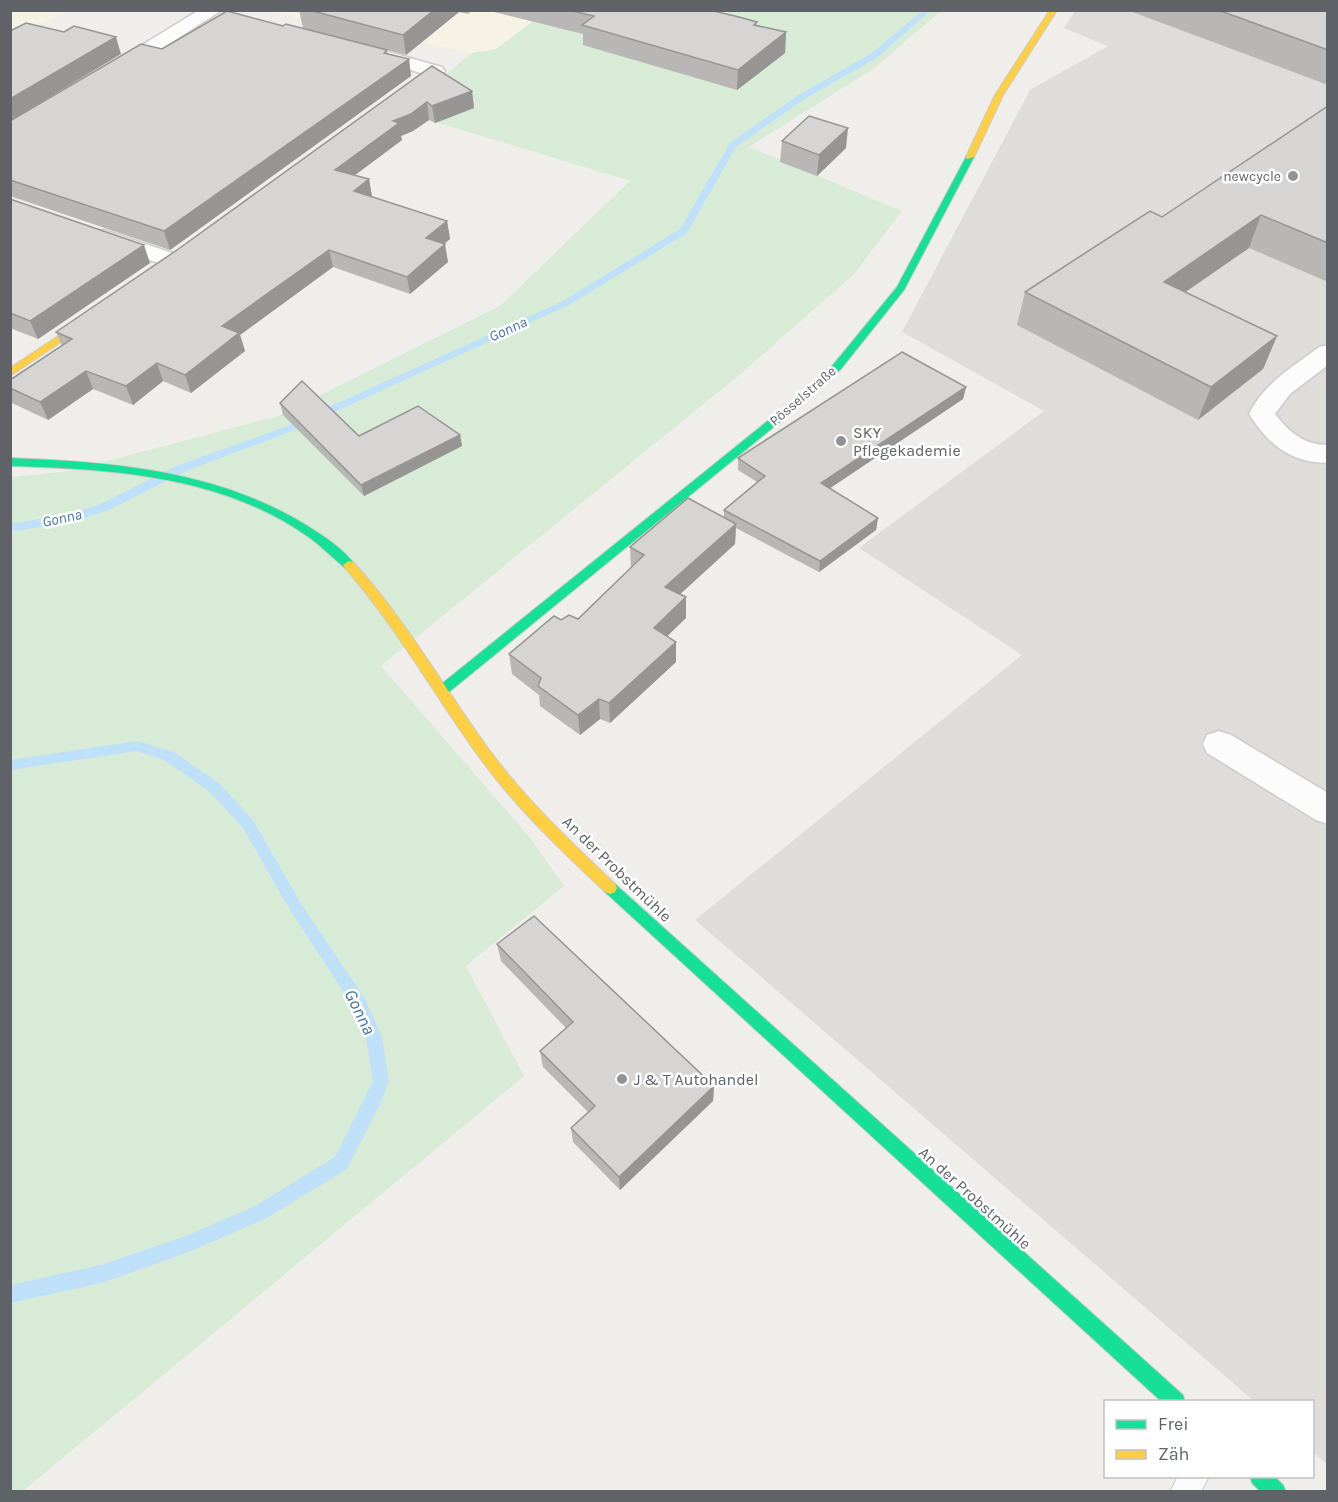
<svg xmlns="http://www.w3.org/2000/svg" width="1338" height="1502" font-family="Karla,sans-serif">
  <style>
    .commercial { fill: #f7f3e4 }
    .industrial { fill: #dfddda }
    .green { fill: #d8ebd6 }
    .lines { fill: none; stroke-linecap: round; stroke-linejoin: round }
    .stream { fill: #bfe0f9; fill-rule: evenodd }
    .lane-casing { stroke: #cbcccc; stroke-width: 2 }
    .street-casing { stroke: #cbcccc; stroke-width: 3 }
    .fast-casing { stroke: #cacacb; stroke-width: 2 }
    .slow-casing { stroke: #cacacb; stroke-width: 2 }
    .lane { fill: #fdfcfc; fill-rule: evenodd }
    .street { fill: #fdfcfc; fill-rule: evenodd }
    .fast { fill: #16e098; fill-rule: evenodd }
    .slow { fill: #ffcf43; fill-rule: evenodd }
    .wall { fill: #b8b7b5 }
    .shaded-wall { fill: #969594 }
    .building { fill: #d6d5d3; stroke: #969594; stroke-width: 1.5 }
    .poi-dot { fill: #919496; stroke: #fff; stroke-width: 2 }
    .labels { text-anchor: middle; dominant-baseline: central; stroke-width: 5; stroke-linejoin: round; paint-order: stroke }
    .far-poi-label { font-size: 14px; fill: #5f6368; stroke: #fff; text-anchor: end }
    .far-street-label { font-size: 14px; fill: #5f6368; stroke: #fff }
    .far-water-label { font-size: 15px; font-style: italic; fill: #4174aa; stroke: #fff }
    .poi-label { font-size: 16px; fill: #5f6368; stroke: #fff; text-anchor: start }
    .street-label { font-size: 16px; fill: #5f6368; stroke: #fff }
    .water-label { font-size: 18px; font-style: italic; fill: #4174aa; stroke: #fff }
  </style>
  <rect width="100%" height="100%" fill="#efeeea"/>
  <path class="commercial" d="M11,11h54l-54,30z
    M267,11h280l-51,38 -24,4z"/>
  <path class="industrial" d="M1075,11h252v1453l-14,-12 -1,-50 -58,-1 -559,-481 327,-265 -163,-107 185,-137 -142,-79 128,-242 78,-44 -44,-18z"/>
  <path class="green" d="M547,11h394l-68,58 -124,78 153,64 -48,63 -116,102 -357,290 151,174 32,46 -98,80 58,110 -501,415 -12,1v-1015l58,-6 209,-55 222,-110 130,-125 -230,-70 72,-58 24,-4z"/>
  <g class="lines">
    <path class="stream" d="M923,10h8l-53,47 -75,43 -67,47 -49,86 -118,72 -274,125 -111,42 -75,38 -39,12 -60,10v-8l59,-10 32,-10 75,-38 111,-40 276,-125 117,-72 50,-86 67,-47 75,-43z
      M137,741l37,11 46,32 33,36 47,82 65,97 17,38 7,44 -9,23 -33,65 -80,49 -78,34 -88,31 -91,20v-18l91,-20 87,-30 67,-29 80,-49 38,-76 -7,-44 -12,-29 -64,-98 -47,-82 -33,-36 -46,-32 -27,-9 -127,19v-10z"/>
    <defs>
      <path id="lane" d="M1178,1476h31l-8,16h-31z"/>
      <path id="street" d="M199,10h23l-100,64h-14l-3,-4 3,-4z
        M367,46l75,21 3,4 -3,4 -7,2 -75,-21 -3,-4 3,-4z
        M104,230l77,26 4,5 -4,5 -8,2 -77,-26 -3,-5 3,-5z
        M1328,345v20l-38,29 -15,20c14,18 29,31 53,31v18c-38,0 -60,-19 -79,-49 15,-31 44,-47 70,-67z
        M1219,731l12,4 97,58v31l-12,-4 -109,-67 -4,-9 4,-9z"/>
      <path id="fast" d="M967,155l7,2 -70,133 -63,79 -38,34 -354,289h-10l-2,-3 2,-3 356,-287 38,-34 64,-78z
        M10,458c103,4 206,12 296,67 16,10 38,24 49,40l-6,4 -4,-1c-12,-10 -23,-21 -35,-30 -86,-62 -197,-69 -300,-72z
        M610,882l5,2 568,511 2,7h-23l-557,-510 -2,-4 2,-4z
        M1250,1476h24l9,9 3,7h-25l-9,-9z"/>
      <path id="slow" d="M1050,10h7l-54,85 -29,62 -7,2 -1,-2 29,-62z
        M96,311l4,1v4l-90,60v-8z
        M349,561l4,1c53,58 91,126 137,189 36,49 81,91 125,133l2,4 -2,4 -5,2 -5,-2c-44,-42 -89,-84 -125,-134 -46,-63 -83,-131 -135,-190l-2,-3z"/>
    </defs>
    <use href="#lane" class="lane-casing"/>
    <use href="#street" class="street-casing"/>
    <use href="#fast" class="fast-casing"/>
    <use href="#slow" class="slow-casing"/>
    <use href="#lane" class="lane"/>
    <use href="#street" class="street"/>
    <use href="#fast" class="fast"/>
    <use href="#slow" class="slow"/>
  </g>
  <path class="wall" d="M299,10h174l-5,4 -9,-2 -53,43 -19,-5 1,4 21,5 2,17 -241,174 -160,-54v-75l152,-72 121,-23 20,2z
    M486,10h228v1l43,11v3l29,7 -1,21 -48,37 -154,-45v-11z
    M1127,10h201v75z
    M432,66l40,25 2,17 -39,15 -6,-3 -16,11 -12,5 1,4 -47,35 14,4 3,18 75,24 3,18 -6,5 4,18 -38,32 -77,-27 -93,68 5,16 -54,42 -28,-12 -30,24 -40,-16 -45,31 -36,-17 -2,-3v-20l52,-34 -6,-14 121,-82z
    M1328,106v176l-79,-34 -63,44 91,44 -14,33 -65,51 -181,-95 8,-33 137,-75z
    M782,141l64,7 -29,28 -37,-14z
    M10,199l140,64 -112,76 -28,-11z
    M966,387l-3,12 -133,89 48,30 -2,12 -57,42 -83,-44 -1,16 -55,50 6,24 -19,18 9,26 -66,61 -10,-4 -20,16 -40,-29 -1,-11 -27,-21 -3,-20 52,-34 17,-1 53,-51 -1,-21 94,-30v-7l33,-28 -19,-12v-12z
    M280,403l79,33 101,-1 2,11 -98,50 -81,-81z
    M497,944l217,142 -1,15 -93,89 -47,-48 -2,-14 17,-16 -45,-45 -3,-16 26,-23 -65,-67z"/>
  <path class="shaded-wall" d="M434,10h25v2l-53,43 -3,-20z
    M786,32l-1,21 -48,37 1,-20z
    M116,37l5,17 -111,67v-22z
    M409,59l2,17 -241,174 -6,-19z
    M472,91l2,17 -39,15 -3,-17z
    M427,102l2,18 -16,11 -12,5 1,4 -63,47 -4,-17 58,-49z
    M848,128l-2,20 -29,28 2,-21z
    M369,179l3,18 -18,-6z
    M1261,215l-12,33 -96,66 11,-32z
    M447,221l3,18 -21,17 -3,-18z
    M445,244l3,18 -38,32 -3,-17z
    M144,245l6,18 -112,76 -8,-18z
    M329,250l4,17 -93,68 5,16 -54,42 -6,-18 37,-49z
    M1277,336l-14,33 -65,51 13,-33z
    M157,363l6,18 -30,24 -7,-19z
    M86,371l7,18 -45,31 -8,-18z
    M966,387l-3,12 -143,96 1,-12z
    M460,435l2,11 -98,50 -3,-11z
    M878,518l-2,12 -57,42 1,-11z
    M736,524l-1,20 -70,64v-21z
    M686,597v21l-32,31v-21z
    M676,642v20l-66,61 -1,-20z
    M599,699l1,20 -20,16 -2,-20z
    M714,1086l-1,15 -93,89 -1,-13z"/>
  <path class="building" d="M309,10h125l-31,25z
    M569,10h140l26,6 22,6 -3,3 32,7 -48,38 -156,-45 12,-9z
    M1218,10h110v40z
    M227,11l56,15 3,-2 101,26 -3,3 25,6 -245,172 -154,-51v-59l131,-77 21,5z
    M26,23l38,9 10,-6 42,11 -106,62v-68z
    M432,66l40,25 -40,15 -5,-4 -16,12 -18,7 6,2 -64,47 34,9 -15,12 93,30 -21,17 19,6 -38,33 -78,-27 -107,76 17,7 -54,42 -28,-12 -31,23 -40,-15 -46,31 -30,-14v-8l62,-41 -16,-7 121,-82z
    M1328,106v137l-67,-28 -97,67 113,54 -66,51 -186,-95 125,-81 12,6z
    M809,116l39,12 -29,27 -37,-14z
    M10,199l134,46 -114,76 -20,-8z
    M902,352l64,35 -145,96 57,35 -58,43 -96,-51 41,-34 -27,-18z
    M302,381l57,55 59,-30 42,29 -99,50 -81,-82z
    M688,498l48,26 -71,63 21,10 -32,31 22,14 -67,61 -10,-4 -21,16 -40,-29 3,-8 -32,-24 45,-38 7,4 8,-5 9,4 66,-64 -14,-8z
    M534,916l180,170 -95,91 -48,-49 24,-22 -55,-55 33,-29 -76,-78z"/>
  <g class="poi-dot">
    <circle cx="1293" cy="176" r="6"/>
    <circle cx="841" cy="441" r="6"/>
    <circle cx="622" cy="1079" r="6"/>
  </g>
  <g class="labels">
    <g class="far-poi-label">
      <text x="1281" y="176">newcycle</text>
    </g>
    <g class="far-street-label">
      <text transform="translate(803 396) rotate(-41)">Pösselstraße</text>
    </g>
    <g class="far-water-label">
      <text transform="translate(508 329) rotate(-24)">Gonna</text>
      <text transform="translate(62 518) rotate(-12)">Gonna</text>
    </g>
    <g class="poi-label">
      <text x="853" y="432">SKY<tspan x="853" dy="18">Pflegekademie</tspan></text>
      <text x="634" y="1079">J &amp; T Autohandel</text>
    </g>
    <g class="street-label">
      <text transform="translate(617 869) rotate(44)">An der Probstmühle</text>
      <text transform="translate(975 1198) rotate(42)">An der Probstmühle</text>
    </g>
    <g class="water-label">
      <text transform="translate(360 1012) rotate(64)">Gonna</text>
    </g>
  </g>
  <rect width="1338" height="1502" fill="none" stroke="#5f6368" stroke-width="24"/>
  <rect x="1104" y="1400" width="210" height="78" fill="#ffffff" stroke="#bfc1c3" stroke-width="1.5"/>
  <rect x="1116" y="1420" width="30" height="9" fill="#16e098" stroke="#bfc1c3" stroke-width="1.5"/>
  <text x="1158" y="1430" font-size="18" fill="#5f6368">Frei</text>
  <rect x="1116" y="1450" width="30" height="9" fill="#ffcf43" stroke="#bfc1c3" stroke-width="1.5"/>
  <text x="1158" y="1460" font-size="18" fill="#5f6368">Zäh</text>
</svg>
